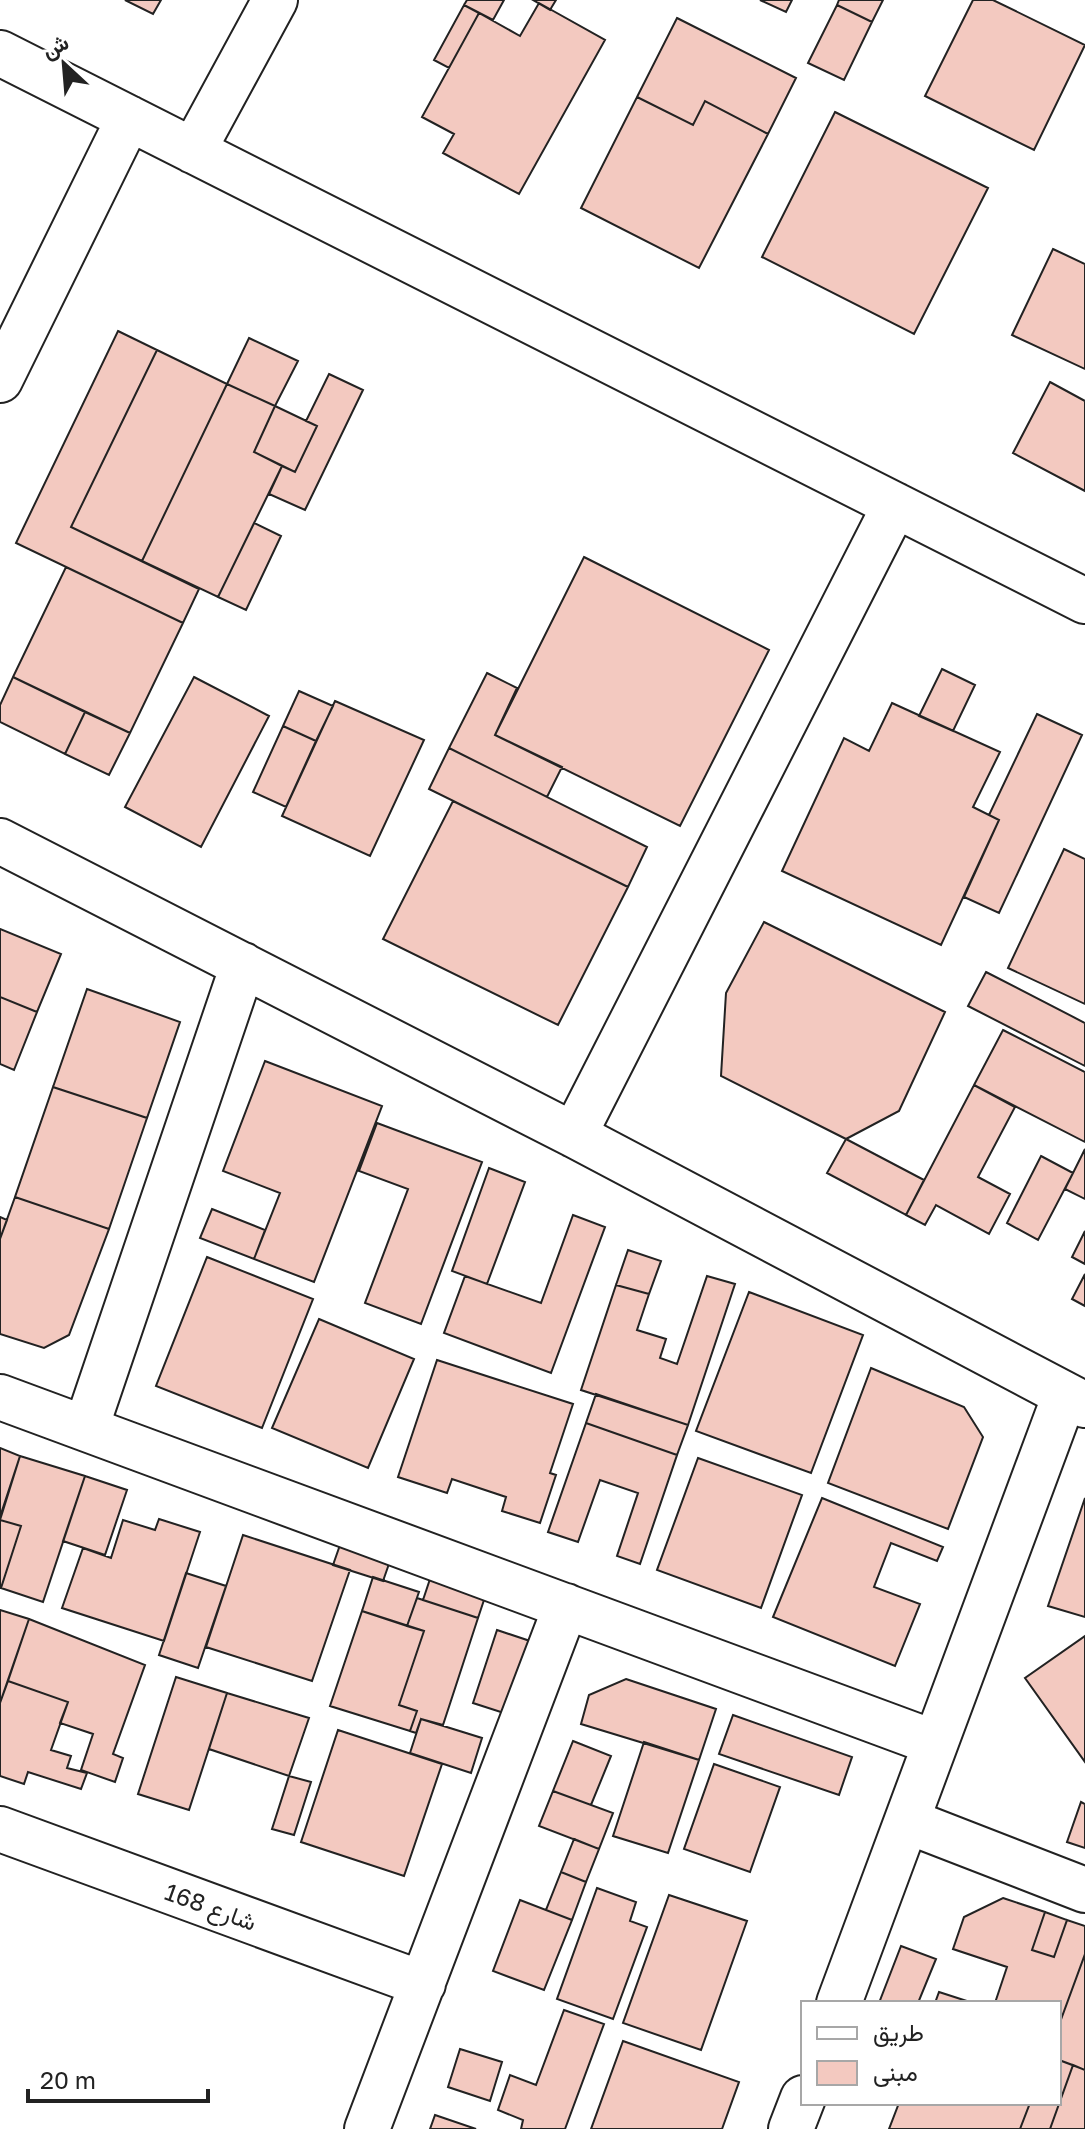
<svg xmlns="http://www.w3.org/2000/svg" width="1085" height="2129" font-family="'Golos Text',Vazirmatn,sans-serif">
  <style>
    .building { fill: #f3c9c0; stroke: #222; stroke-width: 2 }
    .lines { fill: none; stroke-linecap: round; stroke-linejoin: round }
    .minor-casing { stroke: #222; stroke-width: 48 }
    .minor { stroke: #fff; stroke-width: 44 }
    .labels { text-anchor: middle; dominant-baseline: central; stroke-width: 6; stroke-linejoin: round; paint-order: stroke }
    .street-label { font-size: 24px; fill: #222; stroke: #fff }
  </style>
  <rect width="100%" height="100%" fill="#fff"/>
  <path class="building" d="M125,0h36l-8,14z
    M467,0h37l-11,20 -29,-15z
    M533,0h23l-6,10z
    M760,0h32l-6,12z
    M839,0h44l-11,22 -35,-17z
    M973,0h20l92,45 -51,105 -109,-54z
    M539,3l66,37 -86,154 -76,-41 11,-19 -32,-17 57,-104 41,23z
    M464,5l15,8 -30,55 -15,-8z
    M837,5l35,17 -28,58 -36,-17z
    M677,18l119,60 -28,56 -63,-33 -12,24 -56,-28z
    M637,97l56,28 12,-24 63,33 -69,134 -118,-60z
    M835,112l153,76 -74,146 -152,-77z
    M1053,249l32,15v105l-73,-34z
    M118,331l39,19 -86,177 128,62 -16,34 -167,-80z
    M249,338l49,23 -23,45 -48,-22z
    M157,350l70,34 -85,177 -71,-34z
    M329,374l34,16 -58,120 -36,-16 13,-28 13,6 22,-46 -11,-5z
    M1050,382l35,19v90l-72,-38z
    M227,384l48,22 -21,46 28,14 -64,131 -76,-36z
    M275,406l42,20 -22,46 -41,-20z
    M254,523l27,13 -35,74 -28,-13z
    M584,557l185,93 -89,176 -185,-91z
    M66,567l117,56 -53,110 -117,-56z
    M942,669l33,16 -22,46 -34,-15z
    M487,673l30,15 -22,47 67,32 -15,30 -98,-49z
    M13,677l72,35 -20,42 -65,-32v-17z
    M194,677l75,39 -68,131 -76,-40z
    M299,691l34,15 -17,35 -33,-15z
    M335,701l89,39 -54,116 -88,-40z
    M892,703l108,49 -27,55 26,13 -58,125 -159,-74 62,-133 25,13z
    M85,712l45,21 -21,42 -44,-21z
    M1037,714l45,21 -83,178 -35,-16 35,-77 -10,-5z
    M283,726l33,15 -30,66 -33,-15z
    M449,748l198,99 -19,40 -199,-98z
    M453,801l175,86 -70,138 -175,-86z
    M1064,849l21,10v145l-77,-36z
    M764,922l181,90 -46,99 -53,28 -125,-63 5,-83z
    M0,929l61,25 -24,58 -37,-15z
    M986,972l99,51v43l-117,-60z
    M87,989l93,33 -33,96 -94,-31z
    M0,997l37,15 -23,58 -14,-6z
    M1003,1030l82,42v70l-111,-57z
    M265,1061l117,45 -68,176 -60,-23 26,-66 -57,-22z
    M974,1085l41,22 -37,70 32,17 -21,40 -53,-29 -11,20 -19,-10z
    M53,1087l94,31 -38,111 -94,-32z
    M377,1123l105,39 -61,162 -56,-21 43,-114 -49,-18z
    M846,1139l78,41 -18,35 -79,-42z
    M1085,1149v50l-20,-10z
    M1041,1156l32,17 -35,67 -31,-17z
    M489,1168l36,14 -38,102 -35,-13z
    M15,1197l94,32 -40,106 -25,13 -44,-14v-95z
    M212,1209l53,21 -11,29 -54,-21z
    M573,1215l32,12 -54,146 -107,-40 21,-57 76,27z
    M0,1217l7,3 -7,19z
    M1085,1231v33l-13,-7z
    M628,1250l33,11 -12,33 -33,-9z
    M207,1257l106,42 -51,129 -106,-42z
    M1085,1274v32l-13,-7z
    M707,1276l28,8 -47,141 -107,-35 35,-105 33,9 -12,36 29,9 -6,19 17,6z
    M749,1292l114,43 -52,138 -115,-42z
    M319,1319l95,40 -46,109 -96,-40z
    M437,1360l136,44 -23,69 6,2 -16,48 -38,-12 4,-14 -54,-18 -5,14 -49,-16z
    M871,1368l93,39 19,30 -35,92 -120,-46z
    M596,1394l92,31 -11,30 -91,-32z
    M586,1423l91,32 -37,109 -23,-8 21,-63 -38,-13 -22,62 -30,-10z
    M0,1448l20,8 -20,61z
    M20,1456l65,20 -42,126 -42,-14 20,-62 -21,-6z
    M698,1458l104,37 -41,113 -104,-38z
    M85,1476l42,14 -22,65 -42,-14z
    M822,1498l121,49 -6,14 -46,-18 -17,44 46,17 -25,62 -122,-49z
    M1085,1498v119l-37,-11z
    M159,1519l41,13 -36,109 -102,-33 21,-60 28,10 12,-38 32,10z
    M0,1520l21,6 -20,62h-1z
    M243,1535l107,35 -38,111 -106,-34z
    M340,1545l50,16 -7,20 -50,-16z
    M186,1573l40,13 -28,82 -39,-13z
    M431,1576l55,18 -8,24 -55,-18z
    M373,1577l46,15 -12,34 -45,-15z
    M417,1598l61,20 -35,107 -22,-6 -5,14 -6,-2 7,-20 -18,-6 25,-74 -17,-5z
    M0,1610l29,9 -29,84z
    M362,1611l62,20 -25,74 18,6 -7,20 -80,-25z
    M29,1619l116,46 -32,89 10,4 -8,24 -34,-12 12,-36 -33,-11 8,-21 -60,-21z
    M497,1630l33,11 -23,73 -34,-11z
    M1085,1636v126l-60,-84z
    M176,1677l51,16 -38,117 -51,-16z
    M626,1679l90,30 -17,51 -118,-36 8,-29z
    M8,1681l60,21 -17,48 20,6 -4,12 20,5 -6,16 -53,-17 -4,12 -24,-8v-73z
    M227,1693l82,25 -20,58 -80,-27z
    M733,1715l119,42 -13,38 -120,-41z
    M421,1719l61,19 -11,35 -61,-20z
    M338,1730l104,34 -38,112 -103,-34z
    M573,1741l38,15 -20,49 -38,-14z
    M644,1742l55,18 -31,93 -55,-17z
    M714,1764l66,23 -30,85 -66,-23z
    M289,1776l22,6 -17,53 -22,-6z
    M553,1791l60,22 -14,36 -60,-23z
    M1081,1802l4,2v44l-18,-6z
    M574,1839l25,10 -13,33 -25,-10z
    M561,1872l25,10 -14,38 -26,-10z
    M597,1888l39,14 -6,19 17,6 -34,92 -56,-20z
    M669,1895l78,26 -46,129 -78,-27z
    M1003,1898l42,14 -13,38 22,7 13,-37 18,6v28l-26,71v-22h-64l12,-36 -54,-18 11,-32z
    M520,1900l52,20 -28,70 -51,-19z
    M1045,1912l22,8 -13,37 -22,-7z
    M901,1946l35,13 -18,44h-39z
    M1085,1954v116l-26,-10v-35z
    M939,1992l34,11h-38z
    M564,2010l40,14 -39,105h-44l2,-9 -25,-10 12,-35 26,10z
    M623,2041l116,41 -17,47h-131z
    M460,2049l42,13 -12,39 -42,-14z
    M1059,2060l14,5 -23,64h-30l10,-26h29z
    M1073,2065l12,5v59h-35z
    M899,2103h131l-10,26h-131z
    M435,2115l41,14h-46z"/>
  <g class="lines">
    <defs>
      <path id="minor" d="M0,53l1085,548
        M193,151l82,-151
        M0,380l129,-262
        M0,841l574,294 511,270
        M574,1135l321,-630
        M0,1397l935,346
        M86,1428l157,-463
        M907,1821l178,69
        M0,1829l423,155
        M839,2003l226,-608
        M367,2129l199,-523
        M791,2129l12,-31"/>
    </defs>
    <use href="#minor" class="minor-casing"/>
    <use href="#minor" class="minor"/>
  </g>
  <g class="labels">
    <g class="street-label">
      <text transform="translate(211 1906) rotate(20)">شارع 168</text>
    </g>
  </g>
  <rect x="801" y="2001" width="260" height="104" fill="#ffffff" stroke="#a7a7a7" stroke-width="2"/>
  <rect x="817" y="2027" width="40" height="12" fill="#ffffff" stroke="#a7a7a7" stroke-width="2"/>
  <text x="873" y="2041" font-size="24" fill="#222222">طريق</text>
  <rect x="817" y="2061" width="40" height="24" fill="#f3c9c0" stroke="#a7a7a7" stroke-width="2"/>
  <text x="873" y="2081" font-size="24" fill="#222222">مبنى</text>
  <g transform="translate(64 64) rotate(334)" stroke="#ffffff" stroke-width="6" paint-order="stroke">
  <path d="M0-6L14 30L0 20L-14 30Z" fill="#222222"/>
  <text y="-12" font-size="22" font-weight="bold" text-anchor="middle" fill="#222222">ش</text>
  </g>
  <path d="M28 2089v12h180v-12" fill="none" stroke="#222222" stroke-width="4"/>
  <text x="40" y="2089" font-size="24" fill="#222222" stroke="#ffffff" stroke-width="6" paint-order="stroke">20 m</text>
</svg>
